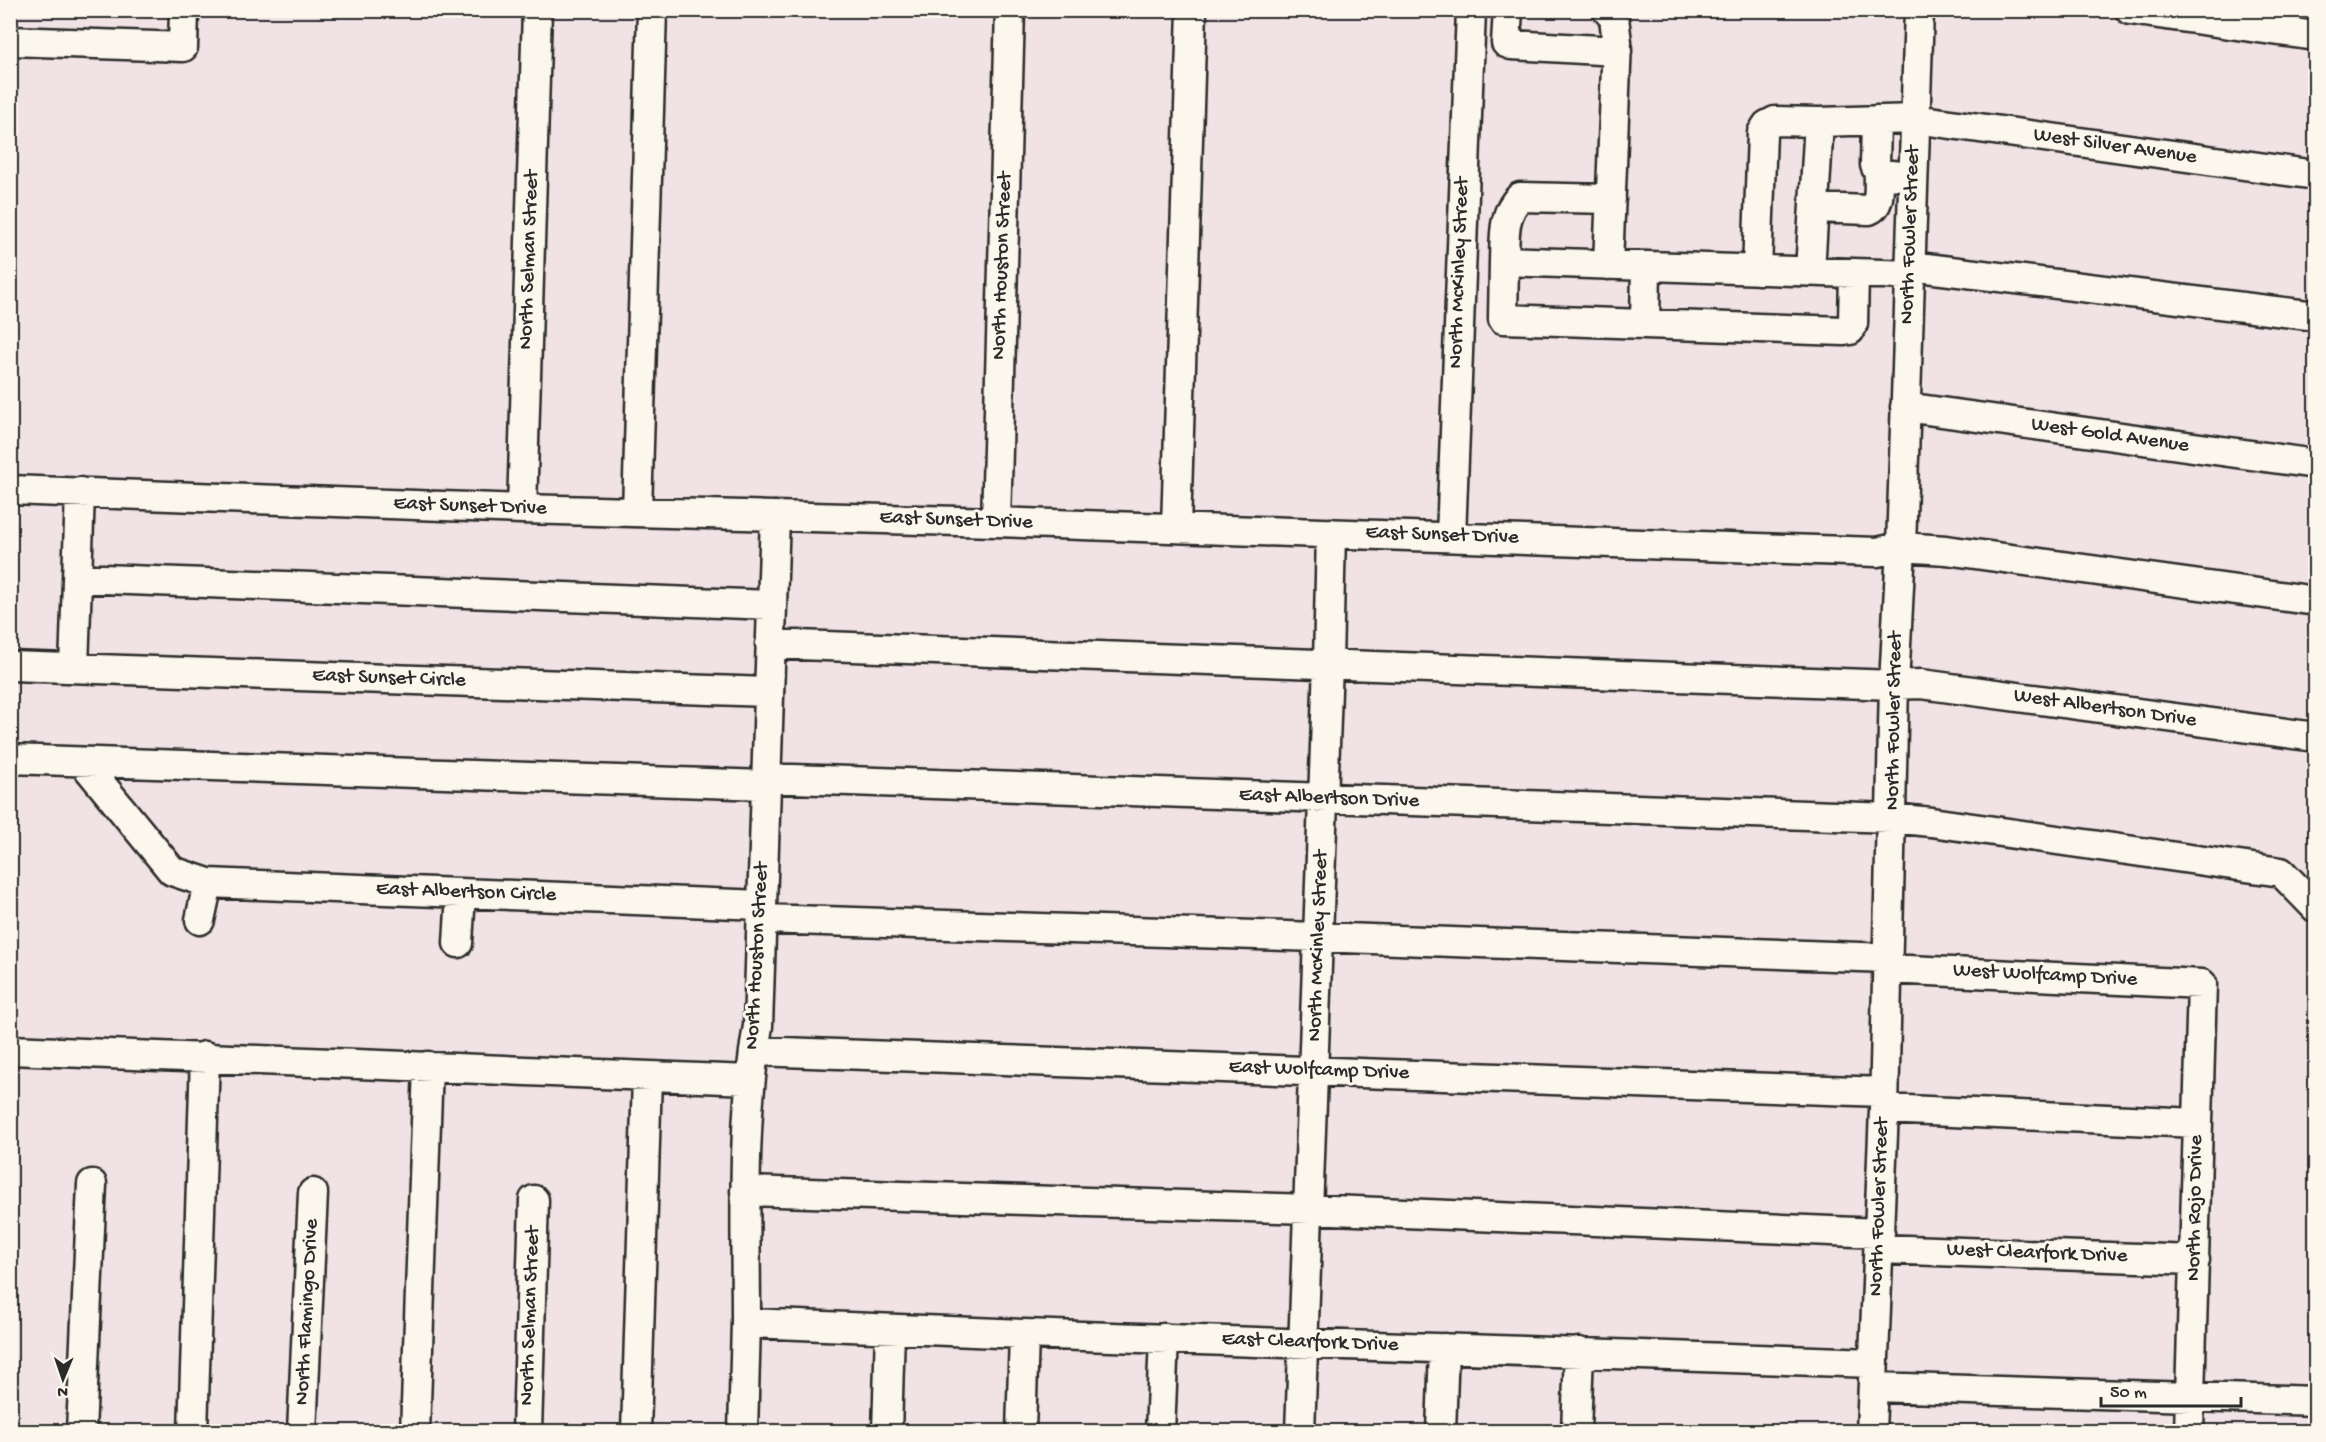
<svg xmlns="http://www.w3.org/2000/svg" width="2326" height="1442" font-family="'Gochi Hand',sans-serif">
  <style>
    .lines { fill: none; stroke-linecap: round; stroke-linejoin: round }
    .minor-casing { stroke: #2b2b2b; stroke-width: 33 }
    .minor { stroke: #fbf7ec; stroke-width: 28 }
    .labels { text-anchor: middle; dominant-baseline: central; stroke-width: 6; stroke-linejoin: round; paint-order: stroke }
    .street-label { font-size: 21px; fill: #2b2b2b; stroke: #fbf7ec }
  </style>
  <rect width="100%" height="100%" fill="#f1e2e5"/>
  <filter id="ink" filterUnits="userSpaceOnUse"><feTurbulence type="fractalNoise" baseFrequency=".0167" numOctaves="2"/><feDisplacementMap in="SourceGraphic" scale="12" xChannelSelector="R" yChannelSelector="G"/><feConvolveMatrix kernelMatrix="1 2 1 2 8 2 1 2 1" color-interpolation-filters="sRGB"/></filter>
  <g filter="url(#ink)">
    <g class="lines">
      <defs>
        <path id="minor" d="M1508,10l-2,33 5,2 106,6
          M1607,10l7,8 3,24 -9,223
          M2130,10l186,26
          M10,41l173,6 1,-37
          M1876,120l-1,45 4,9
          M1819,122l96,-3 401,56
          M1814,208l55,2c13,-5 9,-24 10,-36l34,3
          M1504,261c1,-23 -2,-47 16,-64l91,2
          M1910,266l406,50
          M1757,270l5,-137 5,-8 8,-4 44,1 -9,149
          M1854,273l-1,51 -3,6 -6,1 -341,-12 1,-58 350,12 56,2
          M1645,324l1,-58
          M1905,407l411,57
          M10,490l512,19 474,13 881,30 24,-5 45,3 370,51
          M522,509l15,-499
          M637,512l15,-502
          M996,522l14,-512
          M1176,528l16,-518
          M1451,537l20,-527
          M78,578l694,27
          M770,644l1124,41 27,-1 395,53
          M10,666l758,26
          M74,668l6,-176
          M10,759l755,26
          M83,762l89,109 36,12
          M765,778l1127,40 39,4 350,50 35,36
          M762,919l556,18 570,21
          M200,920l8,-37 554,22
          M458,943l3,-49
          M1888,969l314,15 -13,448
          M10,1050l740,30
          M754,1051l1130,41
          M1884,1109l313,14
          M745,1191l564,18 571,24
          M1879,1249l316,11
          M746,1323l278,11 850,29
          M1873,1387l443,14
          M81,1432l11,-248
          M193,1432l12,-376
          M302,1432l11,-239
          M415,1432l13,-366
          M527,1432l7,-232
          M636,1432l11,-355
          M743,1432c1,-37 2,-74 3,-110 0,-99 -5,-198 12,-296l17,-510
          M887,1432l3,-103
          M1021,1432l3,-98
          M1160,1432l4,-94
          M1300,1432l28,-769 3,-130
          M1441,1432l3,-84
          M1576,1432l3,-80
          M1871,1432l13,-323 10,-424 7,-138 18,-537"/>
      </defs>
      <use href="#minor" class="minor-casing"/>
      <use href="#minor" class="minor"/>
    </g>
  </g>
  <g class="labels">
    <g class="street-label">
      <text transform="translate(2115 147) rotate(8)">West Silver Avenue</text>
      <text transform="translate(1911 235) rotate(-88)">North Fowler Street</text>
      <text transform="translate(530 260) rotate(-88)">North Selman Street</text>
      <text transform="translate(1003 266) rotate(-88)">North Houston Street</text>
      <text transform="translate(1460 273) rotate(-88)">North McKinley Street</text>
      <text transform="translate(2110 436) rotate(8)">West Gold Avenue</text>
      <text transform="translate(470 507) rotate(2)">East Sunset Drive</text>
      <text transform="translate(956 521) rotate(2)">East Sunset Drive</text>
      <text transform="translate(1442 536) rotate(2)">East Sunset Drive</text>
      <text transform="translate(389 679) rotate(2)">East Sunset Circle</text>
      <text transform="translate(2105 709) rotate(8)">West Albertson Drive</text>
      <text transform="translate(1895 721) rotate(-89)">North Fowler Street</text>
      <text transform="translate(1329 799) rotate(2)">East Albertson Drive</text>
      <text transform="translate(466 893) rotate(2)">East Albertson Circle</text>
      <text transform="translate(1319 946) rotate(-88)">North McKinley Street</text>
      <text transform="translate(758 956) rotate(-87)">North Houston Street</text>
      <text transform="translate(2045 976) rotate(3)">West Wolfcamp Drive</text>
      <text transform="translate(1319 1071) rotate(2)">East Wolfcamp Drive</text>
      <text transform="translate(1880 1207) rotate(-88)">North Fowler Street</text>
      <text transform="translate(2196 1208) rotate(-89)">North Rojo Drive</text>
      <text transform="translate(2037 1254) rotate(2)">West Clearfork Drive</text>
      <text transform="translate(308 1312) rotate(-87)">North Flamingo Drive</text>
      <text transform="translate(531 1316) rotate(-88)">North Selman Street</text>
      <text transform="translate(1310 1343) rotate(2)">East Clearfork Drive</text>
    </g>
  </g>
  <rect width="2326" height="1442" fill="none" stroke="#fbf7ec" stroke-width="36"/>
  <rect x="18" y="18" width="2290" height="1406" fill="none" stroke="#2b2b2b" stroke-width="2" filter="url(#ink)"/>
  <g transform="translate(63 1379) rotate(182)" stroke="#fbf7ec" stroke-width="4.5" paint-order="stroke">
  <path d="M0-4.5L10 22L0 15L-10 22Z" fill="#2b2b2b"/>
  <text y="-9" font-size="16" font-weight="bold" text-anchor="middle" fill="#2b2b2b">N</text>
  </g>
  <path d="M2101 1397v9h140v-9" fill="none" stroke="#2b2b2b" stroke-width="3"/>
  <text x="2110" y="1397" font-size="18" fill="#2b2b2b" stroke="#fbf7ec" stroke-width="4.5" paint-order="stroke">50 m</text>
</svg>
